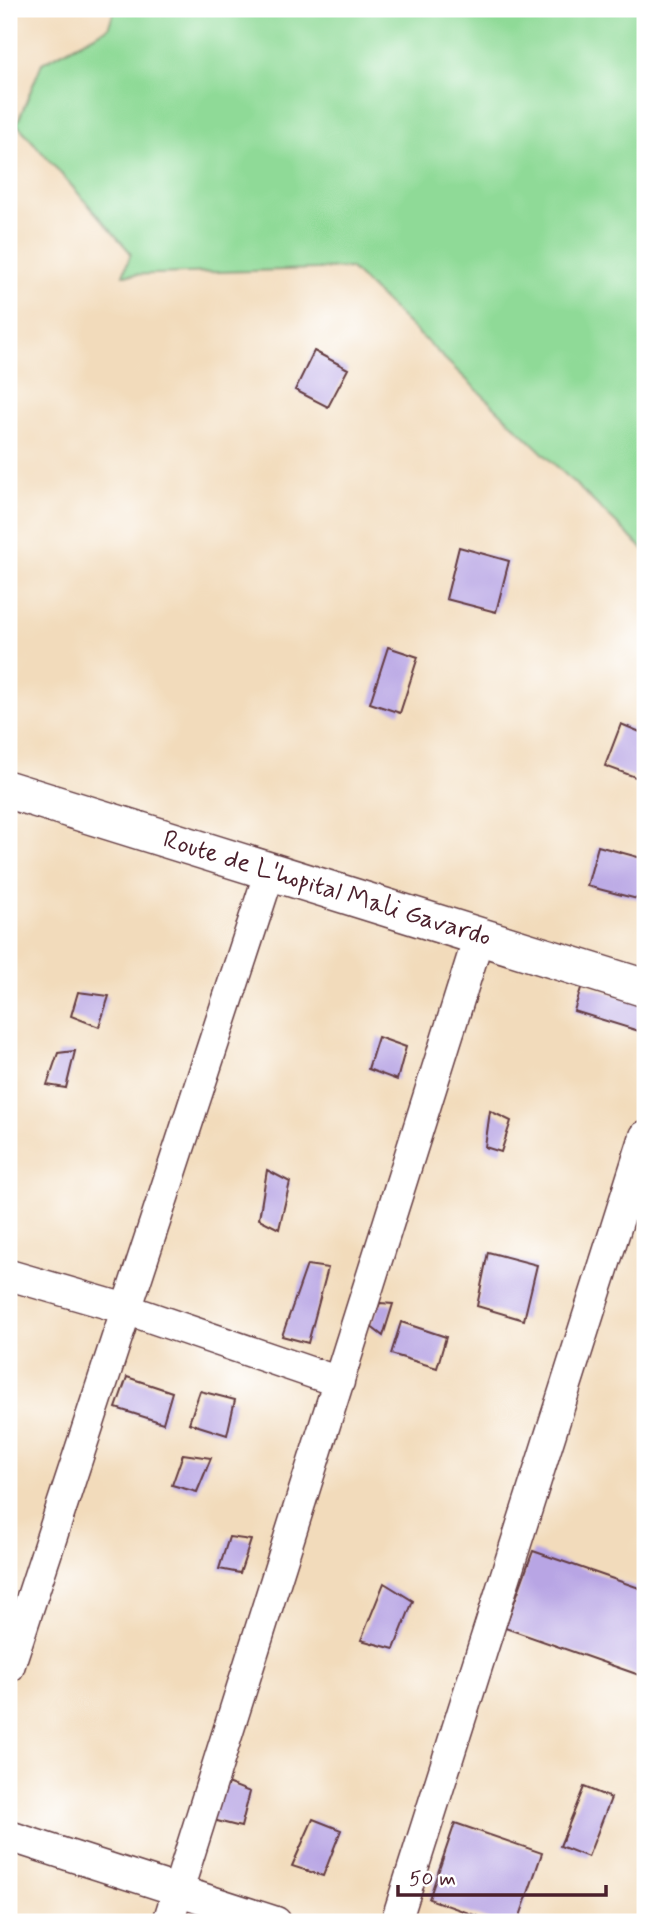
<svg xmlns="http://www.w3.org/2000/svg" width="654" height="1931" font-family="Mynerve,sans-serif">
  <style>
    .green { fill: #8fda97; stroke: #6c7c61; stroke-width: 2 }
    .building { fill: #b8a5e4 }
    .lines { fill: none; stroke-linecap: round; stroke-linejoin: round }
    .minor-casing { stroke: #633b41; stroke-width: 33 }
    .tertiary-casing { stroke: #633b41; stroke-width: 40 }
    .minor { stroke: #fff; stroke-width: 30 }
    .tertiary { stroke: #fff; stroke-width: 37 }
    .labels { text-anchor: middle; dominant-baseline: central; stroke-width: 5; stroke-linejoin: round; paint-order: stroke }
    .street-label { font-size: 26px; fill: #4a1f2b; stroke: #fff }
  </style>
  <rect width="100%" height="100%" fill="#fff"/>
  <filter id="ink" filterUnits="userSpaceOnUse"><feTurbulence type="fractalNoise" baseFrequency=".0143" numOctaves="2"/><feDisplacementMap in="SourceGraphic" scale="14" xChannelSelector="R" yChannelSelector="G"/><feConvolveMatrix kernelMatrix="1 2 1 2 8 2 1 2 1" color-interpolation-filters="sRGB"/></filter>
  <filter id="wash" filterUnits="userSpaceOnUse"><feTurbulence type="fractalNoise" baseFrequency=".00686" numOctaves="4" result="noise"/><feDisplacementMap in="SourceGraphic" scale="28" xChannelSelector="R" yChannelSelector="G"/><feGaussianBlur stdDeviation="1.57" result="paint"/><feColorMatrix in="noise" values="0 0 0 0 0 0 0 0 0 0 0 0 0 0 0 0 0 1.4 0 .05"/><feComposite in="paint" operator="in"/></filter>
  <g filter="url(#wash)">
    <rect width="100%" height="100%" fill="#f2dbbb"/>
    <path class="green" d="M115,9h530v542l-295,-283 -227,7 8,-22 -114,-129 25,-61 66,-35z"/>
    <g id="blocks">
      <path class="building" d="M314,351l34,18 -20,38 -33,-17z
        M459,547l50,14 -13,51 -50,-13z
        M388,647l30,10 -18,56 -30,-10z
        M621,724l24,10v23l-7,21 -33,-12z
        M598,846l47,13v42l-58,-15z
        M582,985l63,19v29l-71,-22z
        M78,992l31,4 -10,31 -28,-11z
        M378,1037l28,10 -9,33 -29,-11z
        M75,1051l-9,37 -19,-3 11,-32z
        M490,1111l21,10 -10,31 -16,-5z
        M267,1170l23,12 -11,47 -20,-10z
        M488,1252l49,13 -13,55 -47,-14z
        M307,1265l21,3 -20,75 -26,-7z
        M380,1303l13,1 -10,32 -13,-10z
        M401,1322l45,15 -9,31 -46,-14z
        M127,1377l45,15 -9,31 -47,-15z
        M200,1391l35,9 -8,35 -38,-12z
        M183,1454l28,4 -14,34 -25,-7z
        M229,1537l22,3 -11,33 -21,-4z
        M533,1551l112,39v87l-140,-49z
        M384,1583l29,18 -19,48 -33,-9z
        M222,1781l28,11 -9,35 -32,-8z
        M584,1787l27,11 -23,59 -28,-11z
        M313,1819l28,11 -18,46 -31,-10z
        M455,1823l87,30 -24,69h-24l-65,-23z"/>
    </g>
  </g>
  <g filter="url(#ink)">
    <use href="#blocks" fill-opacity="0" stroke="#633b41" stroke-width="2"/>
    <g class="lines">
      <defs>
        <path id="minor" d="M9,1275l117,34 213,73
          M9,1667l261,-796
          M9,1836l267,86
          M168,1922l311,-986
          M396,1922l249,-786"/>
        <path id="tertiary" d="M9,790l636,198"/>
      </defs>
      <use href="#minor" class="minor-casing"/>
      <use href="#tertiary" class="tertiary-casing"/>
      <use href="#minor" class="minor"/>
      <use href="#tertiary" class="tertiary"/>
    </g>
  </g>
  <g class="labels">
    <g class="street-label">
      <text transform="translate(327 889) rotate(17)">Route de L'hopital Mali Gavardo</text>
    </g>
  </g>
  <rect width="654" height="1931" fill="none" stroke="#fff" stroke-width="35"/>
  <path d="M398 1885v10h208v-10" fill="none" stroke="#4a1f2b" stroke-width="3.5"/>
  <text x="409" y="1885" font-size="21" fill="#4a1f2b" stroke="#ffffff" stroke-width="5" paint-order="stroke">50 m</text>
</svg>
